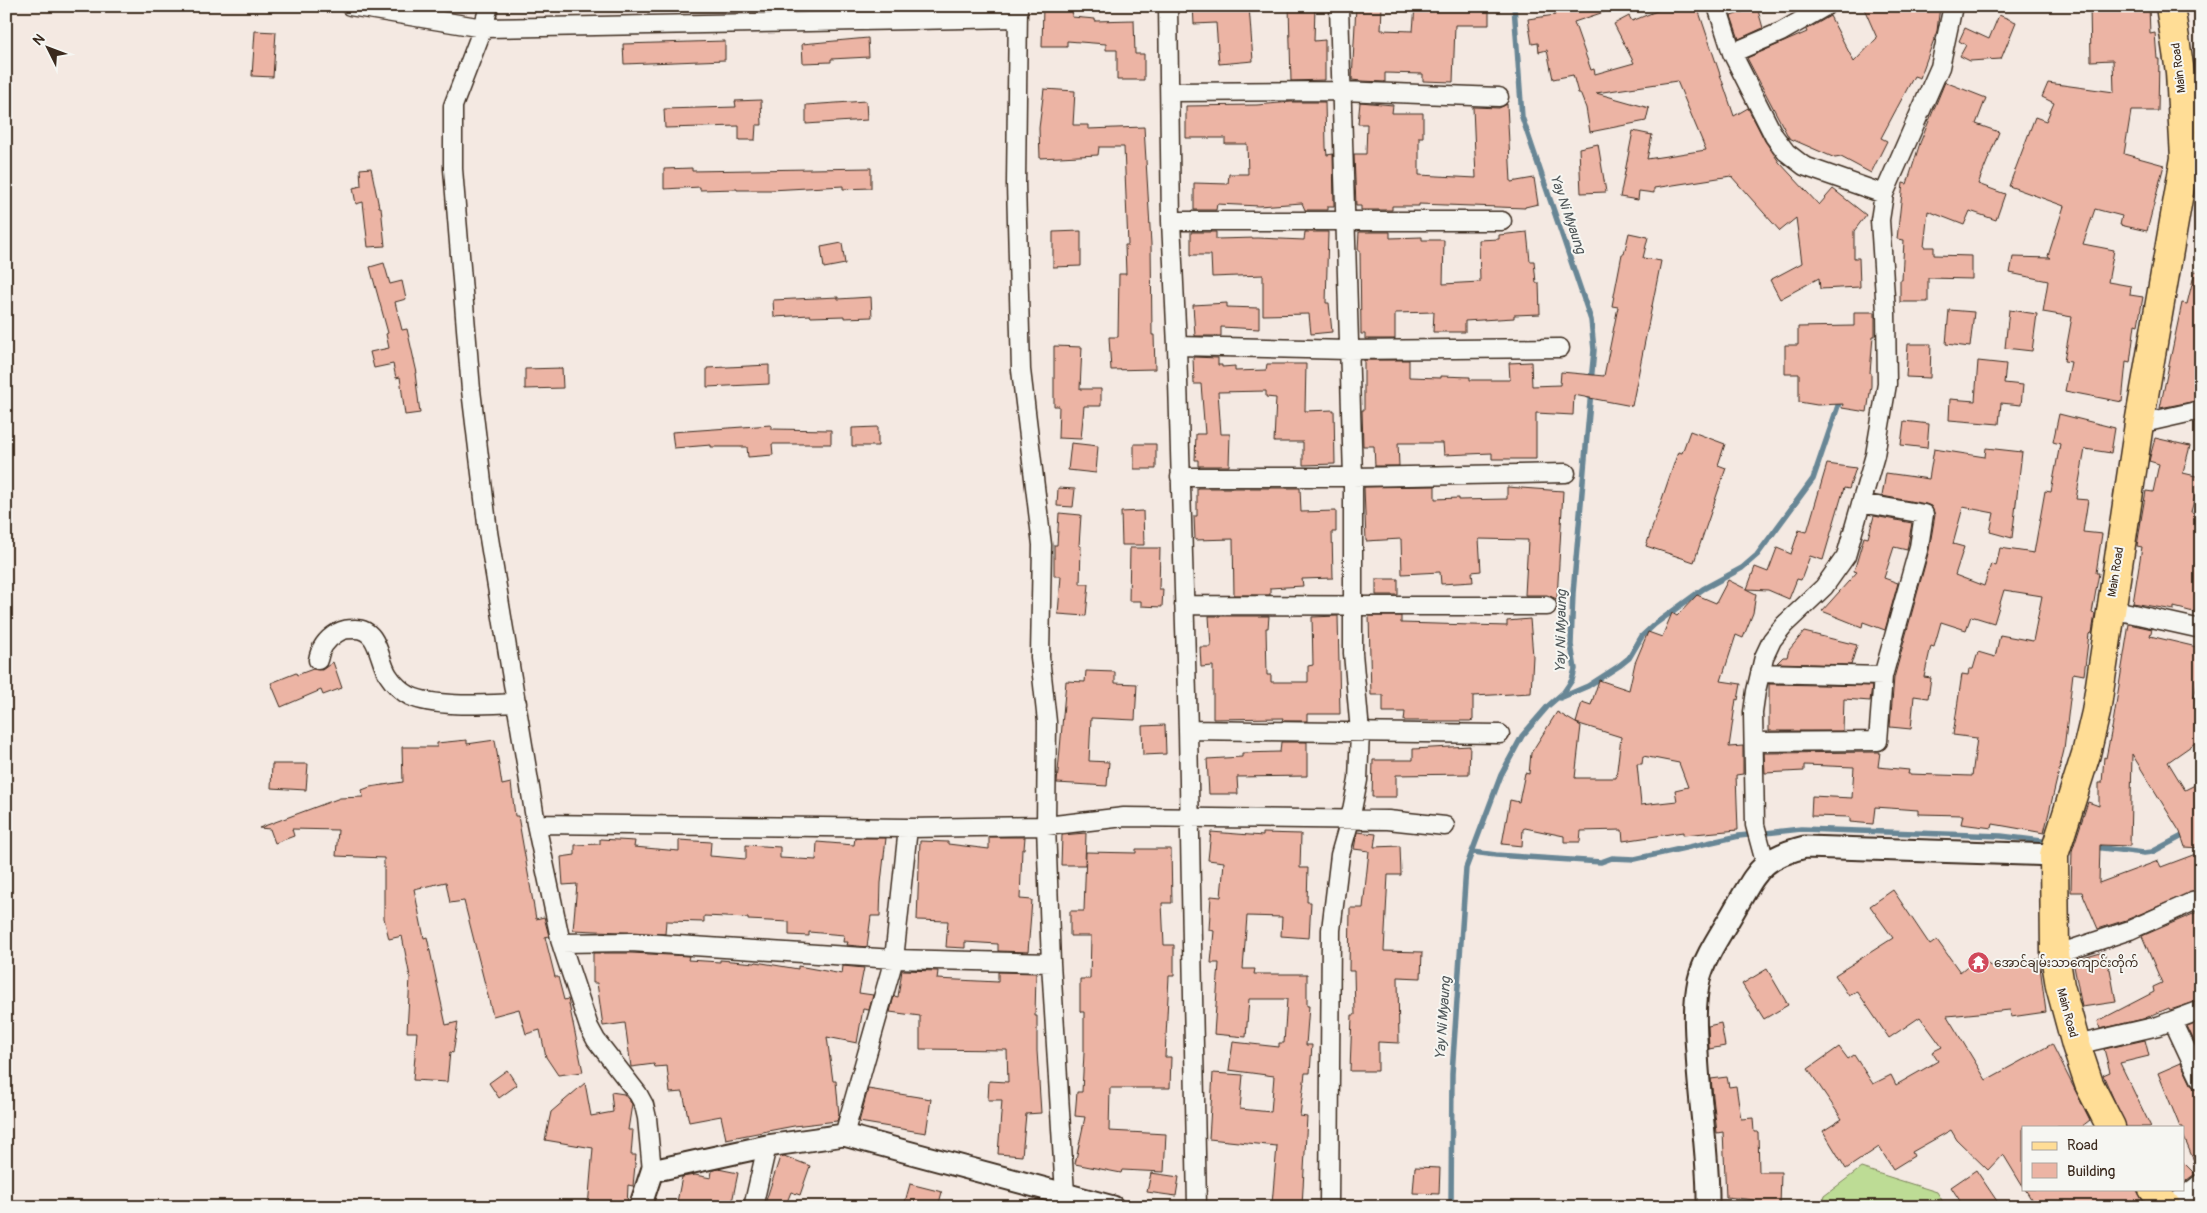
<svg xmlns="http://www.w3.org/2000/svg" width="2207" height="1213" font-family="Pangolin,'Noto Sans Myanmar',sans-serif">
  <style>
    .green { fill: #bddc95; stroke: #7c835a }
    .lines { fill: none; stroke-linecap: round; stroke-linejoin: round }
    .stream { stroke: #678695; stroke-width: 5.5 }
    .building { fill: #ecb4a4; stroke: #3b2a1e; fill-rule: evenodd }
    .minor-casing { stroke: #3b2a1e; stroke-width: 21 }
    .tertiary-casing { stroke: #3b2a1e; stroke-width: 25 }
    .primary-casing { stroke: #3b2a1e; stroke-width: 31 }
    .minor { stroke: #f6f6f2; stroke-width: 18 }
    .tertiary { stroke: #f6f6f2; stroke-width: 21 }
    .primary { stroke: #ffdd96; stroke-width: 28 }
    .labels { text-anchor: middle; dominant-baseline: central; stroke-width: 4; stroke-linejoin: round; paint-order: stroke }
    .street-label { font-size: 12px; fill: #3b2a1e; stroke: #f6f6f2 }
    .poi-label { font-size: 12px; fill: #3b2a1e; stroke: #f6f6f2; text-anchor: start }
    .water-label { font-size: 14px; font-style: italic; fill: #51585a; stroke: #f6f6f2 }
  </style>
  <rect width="100%" height="100%" fill="#f4e9e2"/>
  <filter id="ink" filterUnits="userSpaceOnUse"><feTurbulence type="fractalNoise" baseFrequency=".02" numOctaves="2"/><feDisplacementMap in="SourceGraphic" scale="10" xChannelSelector="R" yChannelSelector="G"/><feConvolveMatrix kernelMatrix="1 2 1 2 8 2 1 2 1" color-interpolation-filters="sRGB"/></filter>
  <g filter="url(#ink)">
    <path class="green" d="M1861,1168l76,24 9,15h-125l3,-11z"/>
    <g class="lines">
      <path class="stream" d="M1514,6l8,111 69,203 3,30 -3,32
        M1560,698l28,-12 31,-20 10,-8 13,-22 13,-12 48,-35 39,-21 15,-13 56,-76 28,-82
        M2094,847l50,6 8,-1 36,-19
        M1473,852l23,3 105,7 11,-4 23,1 104,-23 62,-7 200,7 49,6
        M1451,1207l1,-133 14,-206 35,-93 21,-39 26,-30 16,-14 8,-12 3,-11 -4,-24 2,-52 18,-202"/>
    </g>
    <path class="building" d="M1043,6h30l-1,11 23,2v2l39,-1 1,34h9v26h-27v-30h-11v-6l-39,-3v6h-25z
      M1193,6h56l4,55 -34,3 -3,-41 -22,1z
      M1289,6h26l-1,35 11,-1v40l-34,1z
      M1356,6h26l-1,24 32,1 2,-25h74v19h-34l-2,57 -30,-1v-7l-38,-1v9l-24,-1 -9,-1z
      M1553,6h60v3l-39,13 17,48 3,-1 1,5 39,-11 -20,-39 15,-8 3,5 37,-15h28l37,110 14,-8 17,33 14,21 40,43 14,-16 33,26 -12,16v27h5l1,29 -40,2 -1,-11 -39,21 -10,-19 32,-17 -6,-45 -16,13 -49,-55 -77,12v5l-15,-2 -1,9 -18,-3 13,-66 19,4 -5,24 59,-9 -29,-69 -81,12 53,15 -3,13 -56,11 -4,-24 -6,-15h-2l-5,-18 -20,4 -6,-29 -8,2 -1,-9 -6,1 -4,-25 27,-4z
      M1863,6h77l-3,25 -17,47 -6,-2 -33,62 6,3 -16,32 -30,-16 -6,1 -46,-20 -42,-80 60,-26 -1,-2 24,-14 24,46 23,-24z
      M2090,6h59l1,28 5,-1 2,26h2l-1,52h-27l-7,43 40,11 -17,66 -27,-6 2,-9 -27,-7 -12,35 31,6 -6,32 23,4 -1,9 13,2 -5,28 -3,-1 -5,39 -4,-1 -4,40 -57,-11 6,-29 -7,-1 8,-44 -29,-5 5,-31 -38,-8 3,-16 38,1 -3,-2 16,-50 -55,-20 26,-69 11,4 8,-18 -12,-6 6,-14 66,9 -1,-32 -22,1z
      M1757,7l6,21 -24,11 -8,-23z
      M1999,15l17,7 -15,37 -31,2 -10,-5 6,-11 -7,-4 6,-13 24,11z
      M255,31l21,1 -3,45 -21,-1z
      M868,38l1,19 -38,2v3l-28,1 -1,-19z
      M725,41v19l-101,4 -1,-20z
      M1945,82l41,16 -10,26 23,8 -21,52 27,10 -9,26 -26,-9 -6,14 -36,-14 -4,36h10v8l38,1v23l-44,-1v24h-28v-22h2l2,-40 -7,-1 6,-56 4,1 13,-41z
      M1044,89l31,2 -2,34h15v4l56,-2 7,117 1,91h2l1,34 -44,1 -2,-33h9l1,-63h7l-1,-29h3l-4,-98h-25l-1,8 -58,3 -1,-30z
      M761,100l1,25h-6l-1,15h-16v-14l-74,2 -1,-19 72,-2 -1,-6z
      M866,101l1,19 -61,4v-19z
      M1291,102h34l1,45 1,8 6,-1 1,52h-6v4h-23l-3,-7 -43,3 -42,-2 -1,6h-22v-27l34,1 1,-10h19l-1,-30h-22v-6h-39v-32l71,-1z
      M1360,102l33,3 -1,8h31v24h-4v38l57,3 -3,-71 26,1 8,-4 4,78 23,-4 4,26 -13,3v1l-106,-4v2h-27v4h-31v-4h-5l-2,-52h12l1,-30h-9z
      M1598,144l8,48 -25,1 -2,-45z
      M371,168l8,39h2l4,39 -17,1 -5,-45 -7,2 -3,-16 8,-2 -1,-17z
      M692,168v3l179,-3v20l-28,1v-3l-72,4h-34v-1l-37,1v-3l-36,2v-20z
      M1081,231v35l-28,1v-35z
      M1191,232h25v7l41,-1 47,2 1,-8h23l-2,71h3l3,29 -21,2 -2,-20 -46,1v-40l-51,2 -1,-22h-20z
      M1359,232h31v6l32,-1v3h22l-1,44 37,-2 -1,-42 20,-1v-4l28,-3 3,29h4l2,22h3l1,31 -26,1v3l-49,3v11h-32l1,-20 -39,1v26h-30v-5h-4l-1,-84h-2z
      M1629,233l19,4 -5,21 18,3 -29,145 -58,-11 -1,20 -37,-2v46h-44v-6l-48,2 -1,-12h-45l1,23h-24l-1,-20h-11l-1,-36h2v-50h45v17l32,1v-2l29,1v3h40l-1,-17 22,-1 1,24 28,-1 1,-13 43,4 14,-69 -6,-1 10,-52h2z
      M842,243l3,21 -21,4 -3,-21z
      M384,263l6,21 12,-3 4,18 -11,3 7,28 5,-1 10,44h-2l5,40 -15,2 -5,-38 -4,1 -3,-14 -19,4 -4,-16 19,-4 -3,-14 2,-1 -18,-66z
      M2195,271l6,1v128l-41,8 22,-105 5,1z
      M838,297v2l33,-2 1,20 -28,1v-2l-33,1 -1,-2 -36,2 -1,-17z
      M1227,303v4l32,1v21l-38,-2v9h-26l-2,-31z
      M1949,310l25,2 -4,35 -24,-3z
      M2009,310l28,4 -5,37 -27,-3z
      M1854,312h21v24h-2l-3,37h1v13l-4,26 -25,-4 1,-4 -26,1 -18,-3v-28h-14v-29h13v-18l56,-1z
      M1908,344h23l-1,34 -24,-1z
      M1054,346l28,1 -2,42h21v17h-17l-3,33 -23,-1 1,-32h-5z
      M1193,357l25,1v7h4v2l13,-1v5l31,-1 1,-6h39l-1,47 29,-1 1,54 -32,1v-23h-29l2,-44 -10,-1v-6l-48,1 3,42h9l-1,32h-31v-6h-3l1,-26h9l-4,-50h-7z
      M1978,361l28,3 -2,19 19,2 -2,20 -20,-2 -2,21 -50,-4 1,-21 25,2z
      M769,365v19l-62,3v-19z
      M562,368l1,20 -38,1v-20z
      M2059,414l56,14 -4,25 -26,-4 -9,50 12,1 -5,32 19,2 -6,39h3l-7,40 3,1 -3,19 -3,1 -5,41 -11,-2 -9,77 -20,83 -51,-9 -1,4 -31,-4 2,-9 -45,-1v-4l-43,-3 -2,17 -23,-2v-5l-39,-1 1,-20 40,2 2,-31 -50,-2v6l-39,2 -1,-20 116,-1 -2,15 31,3 -1,4 64,2 5,-38 -24,-3 9,-61 6,1 1,-6h4l5,-17 17,5 5,-22 33,6 9,-45 -38,-6 -10,33 -23,-7 -5,14 -25,-8 -7,25 -3,-1 -7,31 7,1 -3,20 -14,-2 -3,33 -21,-2 4,-49 35,-128 6,-35 -4,-9 -5,-2 -44,-8 4,-23 43,6 5,-30 51,8 1,-9 36,4 -10,86 -22,-6 4,-19 -31,-6 -10,37 11,3 -9,28 29,11 7,-22 5,2 4,-18 34,5 11,-62 6,1 9,-48 -7,-2z
      M1904,421l25,3 -2,24 -26,-3z
      M771,425v4l60,1v14h-59l1,11 -25,2 -1,-10h-36v-2l-37,3 -2,-16z
      M878,427v19h-26v-18z
      M1690,431l35,13 -7,21 8,3 -32,94 -48,-16 32,-94 4,1z
      M2155,438l35,8 -7,27 17,4 -9,35 10,2v100l-27,-7v3l-41,-7 9,-56 -5,-1 5,-32 4,-23 7,1 6,-28 -10,-3z
      M1071,443l27,3 -2,27 -28,-3z
      M1134,444h22v25h-22z
      M1827,464l29,4 -7,21 -5,-1 -21,72 -13,-4 -9,24 -4,-1 -8,20 -21,-9 -21,-1 8,-22 13,5 9,-24 14,6 8,-24 8,2z
      M1435,486v13l24,-1v2l48,-1v-12l56,4 -6,108 -10,-4h-22l3,-55 -49,-1 2,32 -9,1 1,10 -32,2 -1,-12 -38,2 -1,-35 -35,2 -2,-54z
      M1058,488l17,1 -2,18 -16,-1z
      M1197,488h103l1,24 35,-1v21h-4l1,46 -31,1 1,7 -33,2v7h-36l-1,-56 -38,1 -1,-24h3z
      M1143,511l1,34h-22l-1,-33z
      M1059,513l22,2 -2,31h2l-1,38h9l-3,32 -28,-2 3,-38h-7v-31h3z
      M1874,516l38,7 -5,27 -13,-3 -10,31 14,5 -13,47 -22,-8 -1,5 -40,-16 35,-39 -3,-1 10,-34 4,1z
      M1130,548h30l-1,41h4l-1,18 -21,-1v-5h-12z
      M1376,579h22v16h-22z
      M1728,580l28,14 -3,19 -10,25 -7,-3 -15,46 20,3 -3,16 -2,-1 -7,48 14,-1v28l-7,1 2,55 -55,5v-3l-60,9 -1,-11 -41,1 -1,11h-16v-6l-39,-8 -2,1 -1,17 -20,-2 8,-44 9,2 6,-29 4,1 2,-21 26,-41 24,14 -6,52h41l5,-41 -45,-14 6,-21 9,3 8,-25 30,10 6,-27 13,-31 14,5 10,-24 5,3 20,-21 19,8zM1643,756l36,7 9,24 -13,3 2,11 -36,4 -4,-41h5z
      M1209,616h60l-1,12h-2l1,47h4v7h37v-16l5,-1 -1,-48 26,-1 2,98h-33v7h-25l1,-3 -70,1v-53l-12,1 -1,-20h11z
      M1369,616h32v7l106,3v-5l23,-2 3,37 -2,37 -58,3v24l-3,1h-66l1,-9h-22v-17h-12z
      M2129,624l23,5 -2,7 51,12v16l-7,34 7,-4v45l-33,23 17,28 16,-8v66l-16,-1 -5,-15 -48,-78 -2,92 -30,-1 -1,38 59,-22 3,6 40,-15v33l-5,2 1,3 -71,30 -28,9 -16,-37h-11l1,-41 16,-49 11,4v-23h3l2,-26 2,1 7,-35z
      M1804,632l53,13 -6,20 -74,-2 6,-6h4l2,-7z
      M333,662l9,26 -19,7 -2,-5 -40,17 -10,-24 25,-10 1,2 16,-6 9,1z
      M1086,671l29,1v11l22,1 -2,36 -44,-2 -2,43 20,1 -2,24 -50,-3 9,-102 19,1z
      M1769,684l103,2 -2,15 -26,-2 -1,32h-74z
      M1165,725l1,29 -23,1 -1,-29z
      M467,740v4l28,-4 7,45 9,-2 4,33h3l18,103 8,-2 5,19 -4,1 10,40h3l6,23 4,-1 15,73 -25,3 -12,-18 -6,-27 -14,4 -7,-25 -26,7 -29,-115 -14,2 -4,-21 -32,7 10,49 3,-1 19,88 12,-3 -5,31 -3,-1 -3,30 -34,-2 4,-48h-10l3,-55 -8,-41 -13,3 -5,-21v-60l-48,-2 2,-26 -46,-1 2,7 -19,7 -5,-14 -11,-1 81,-30 23,-1 -1,-7 8,-3 33,-5 -1,-35h35v-4z
      M1281,742h26v34l-70,1 1,17h-29l-2,-35 35,-2v-4l38,-1z
      M1470,746l-1,28 -73,1v22h-24l1,-37h40v-11z
      M272,764h36l-2,26 -35,-2z
      M1211,832l52,4v-3l38,1 -1,34h8l-1,34h4l-2,36 -28,-2 1,-19 -35,-1 -4,53h12l-1,5h53v32h2l-3,39h6l-2,28h-5l-5,43 7,1 -5,89 -30,-2 5,-58 -68,-7 4,-66 30,2 -3,34 31,3 3,-36 -45,-6 4,-28 46,5v-4h5l3,-44h-38l-3,38 -32,-3 5,-71h-8l3,-32 -5,-1 2,-34 10,1 3,-35 -16,-2z
      M1357,832l19,2 -2,13 26,-1 1,29h-13l-4,76 38,1 -1,26 -23,-1 1,66 -21,-1v29h-28l2,-56h3l-1,-44h-5l1,-63h13l6,-57 -15,-2z
      M1086,833l-1,32h-24l1,-30z
      M989,837h36l-1,12h-2l-2,50 12,1 -4,52 -30,-1v-7l-33,-2v6l-19,-1 2,-26 -31,-1 3,-79 28,1v2l41,5z
      M855,838h31l-5,45 -1,33h-9l-4,31 -20,-2 1,-3h-5l1,-7 -35,-3v4l-20,-1v-13l-41,-2v-2l-44,-2v6l-38,-1 -1,13 -92,-4 4,-46 -14,1 -2,-28 14,-2v-10l25,-1v-5l35,2 -1,6 45,4v-11l32,2 -1,14 36,3v-14l34,2v11l36,2 1,-18 37,3z
      M1136,849h35l1,54h-10l2,42h10v31h-5l-4,81h6l-1,31h-60l-1,43 57,3 -2,38 -42,-2 -1,3 -46,-9 10,-47 -10,-1 2,-24h5l2,-39v-41h-4v-33h10l1,-43h-21v-25h14l2,-59 50,1z
      M1893,890l37,55 7,-5 23,32 21,-17 9,11 49,-7 7,53 -35,5 -1,-7 -63,6 39,64 66,-36 38,76 -9,7h-58v60l-20,-33 -15,16 -31,-30 -6,-10 -39,22 2,4 -21,13 -14,-22 -33,22 -23,-38 19,-12 -34,-50 31,-22 9,12 6,-4 19,29 18,-9 5,10 42,-24 -6,-9 10,-5 -22,-30 -31,21 -32,-47 -8,5 -14,-21 58,-37 -23,-32z
      M2200,911l1,89 -31,10 -1,-2 -26,11 -43,10 -2,-8 56,-29 -1,-5 9,-4 -20,-47z
      M2104,952l5,17h1l6,33 -34,5 -9,-46z
      M593,953h38l58,3 -1,4 32,2v-2l35,3 1,-1 42,7v-3l44,8 1,-8 21,2 -5,25 14,2 -4,15 -6,-1 -6,34 -30,-6 6,44h3l3,34 -2,6 -43,5 -68,13 -5,-23 -32,6 -6,-30 -13,1 -3,-27 -12,1 -1,-3 -23,3 -6,-44 -22,3 -6,-43h-4z
      M1767,969l21,36 -24,14 -22,-35z
      M902,970l36,1 -1,8 61,3v-10l38,1 -1,43h2v35l4,62 -15,1 -4,42 -24,-2 4,-54h-14l1,-19 19,1 -1,-32 -87,-1v-33l-30,-4 4,-16 4,1z
      M2201,1021v34l-14,-29z
      M1721,1023l4,23 -16,3 -1,-23z
      M2145,1040l4,16 -29,7 31,64h-25l-23,-52 7,-3 -6,-23z
      M2181,1063l11,23 9,6v81h-2l-16,-38v-8h-3l-22,-54z
      M507,1070l10,15 -18,13 -10,-15z
      M1727,1077l2,10 7,-1 5,33 12,-1 1,14h4l1,40h22l-1,35h-25v-7l-29,-3 -3,-65 -6,1 -6,-54z
      M585,1083l6,33 22,-4 -2,-20 13,2 8,10 -4,26h5l-2,25h5l-3,31 -5,-1 -1,22h-39l5,-59 -48,-8 6,-28z
      M868,1089l63,10 -5,34 -67,-11z
      M784,1156l26,10 -10,29 -9,-3 -6,15h-21l16,-50z
      M2183,1162l12,12 -12,9z
      M1415,1167l25,1 -1,26 -26,-1z
      M718,1169l20,4 -7,34h-22l-16,-3 -1,3h-16l6,-30 13,-2 16,3 1,-7z
      M1976,1170l25,37h-37l-13,-20z
      M1151,1173l28,4 -3,19 -29,-4z
      M910,1184l32,8 -4,15h-16l-17,-5z
      M2025,1189h111l11,18h-111z
      M2201,1197v10h-11l-1,-1z"/>
    <g class="lines">
      <defs>
        <path id="minor" d="M350,6l133,22 535,-10
          M489,6l-6,22 -30,78v63l18,221 17,142 48,292 25,119 28,84 7,13 42,54 6,11 3,13 5,53
          M1018,6l-2,178 5,186 21,175 -2,112 7,65 -1,104 5,137 14,231
          M1168,6l3,215 6,125 11,384 9,477
          M1717,6l15,47 42,83 12,16 18,14 80,28
          M1732,53l49,-21 45,-26
          M1170,92l171,-1 158,6
          M1171,221h331
          M1177,346l171,4 212,-2
          M2139,424l62,-14
          M1180,477h173l213,-4
          M1184,605l363,1
          M2111,609l90,20
          M318,660c2,-12 9,-21 19,-27 7,-4 11,-4 18,-4 24,0 23,30 33,46 5,8 14,17 22,21 26,12 78,8 107,7
          M1760,673l123,3
          M1188,730l312,4
          M1755,742l123,-1 5,-65 36,-129 5,-33 -63,-11
          M536,824l372,4 138,-2 78,-9 264,3 57,6
          M1765,862l-10,-37 -2,-113 3,-21 8,-34 8,-17 12,-15 40,-38 22,-31 29,-101 12,-71 -1,-72 -6,-92 4,-26 56,-127 13,-61
          M561,943l70,-1 263,17 157,4
          M2055,955l75,-25 62,-28 9,-2
          M2173,1021l28,60
          M2076,1045l82,-19 43,-16
          M844,1135l50,-176 14,-131
          M753,1207l14,-61
          M1329,1207l2,-277 9,-75 10,-35 8,-40 2,-48 -7,-79v-176l-14,-471
          M2170,1207l31,-24"/>
        <path id="tertiary" d="M640,1207l12,-36 115,-25 77,-11 269,72
          M1708,1207c1,-52 -9,-104 -11,-155 -2,-25 -3,-48 2,-72 6,-25 24,-49 36,-71 22,-37 25,-51 70,-62l249,8"/>
        <path id="primary" d="M2111,1127l-22,-43 -13,-39 -16,-59 -5,-31 -1,-100 32,-101 10,-42 43,-288 46,-266 -5,-86 -10,-66
          M2153,1189l14,18"/>
      </defs>
      <use href="#minor" class="minor-casing"/>
      <use href="#tertiary" class="tertiary-casing"/>
      <use href="#primary" class="primary-casing"/>
      <use href="#minor" class="minor"/>
      <use href="#tertiary" class="tertiary"/>
      <use href="#primary" class="primary"/>
    </g>
  </g>
  <defs>
    <symbol id="temple-disc" viewBox="-11 -11 22 22"><circle r="9.5" fill="#d1495b" stroke="#f6f6f2"/><path d="M0-6L5-2H3V0L6.5 2.5H4V6H1.5V3h-3V6H-4V2.5H-6.5L-3 0V-2H-5Z" fill="#fff"/></symbol>
  </defs>
  <g fill-rule="evenodd">
    <use href="#temple-disc" x="1966" y="950" width="25" height="25"/>
  </g>
  <g class="labels">
    <g class="street-label">
      <text transform="translate(2179 68) rotate(-97)">Main Road</text>
      <text transform="translate(2116 572) rotate(-81)">Main Road</text>
      <text transform="translate(2067 1013) rotate(75)">Main Road</text>
    </g>
    <g class="poi-label">
      <text x="1994" y="963">အောင်ချမ်းသာကျောင်းတိုက်</text>
    </g>
    <g class="water-label">
      <text transform="translate(1568 214) rotate(71)">Yay Ni Myaung</text>
      <text transform="translate(1561 631) rotate(-89)">Yay Ni Myaung</text>
      <text transform="translate(1443 1018) rotate(-86)">Yay Ni Myaung</text>
    </g>
  </g>
  <rect width="2207" height="1213" fill="none" stroke="#f6f6f2" stroke-width="25"/>
  <rect x="12" y="12" width="2182" height="1188" fill="none" stroke="#3b2a1e" stroke-width="2" filter="url(#ink)"/>
  <rect x="2022" y="1126" width="162" height="65" fill="#f6f6f2" stroke="#aba49d"/>
  <rect x="2032" y="1142" width="25" height="8" fill="#ffdd96" stroke="#aba49d"/>
  <text x="2067" y="1150" font-size="15" fill="#3b2a1e">Road</text>
  <rect x="2032" y="1163" width="25" height="15" fill="#ecb4a4" stroke="#aba49d"/>
  <text x="2067" y="1176" font-size="15" fill="#3b2a1e">Building</text>
  <g transform="translate(48 48) rotate(312)" stroke="#f6f6f2" stroke-width="4" paint-order="stroke">
  <path d="M0-4L9 19L0 12L-9 19Z" fill="#3b2a1e"/>
  <text y="-8" font-size="14" font-weight="bold" text-anchor="middle" fill="#3b2a1e">N</text>
  </g>
</svg>
